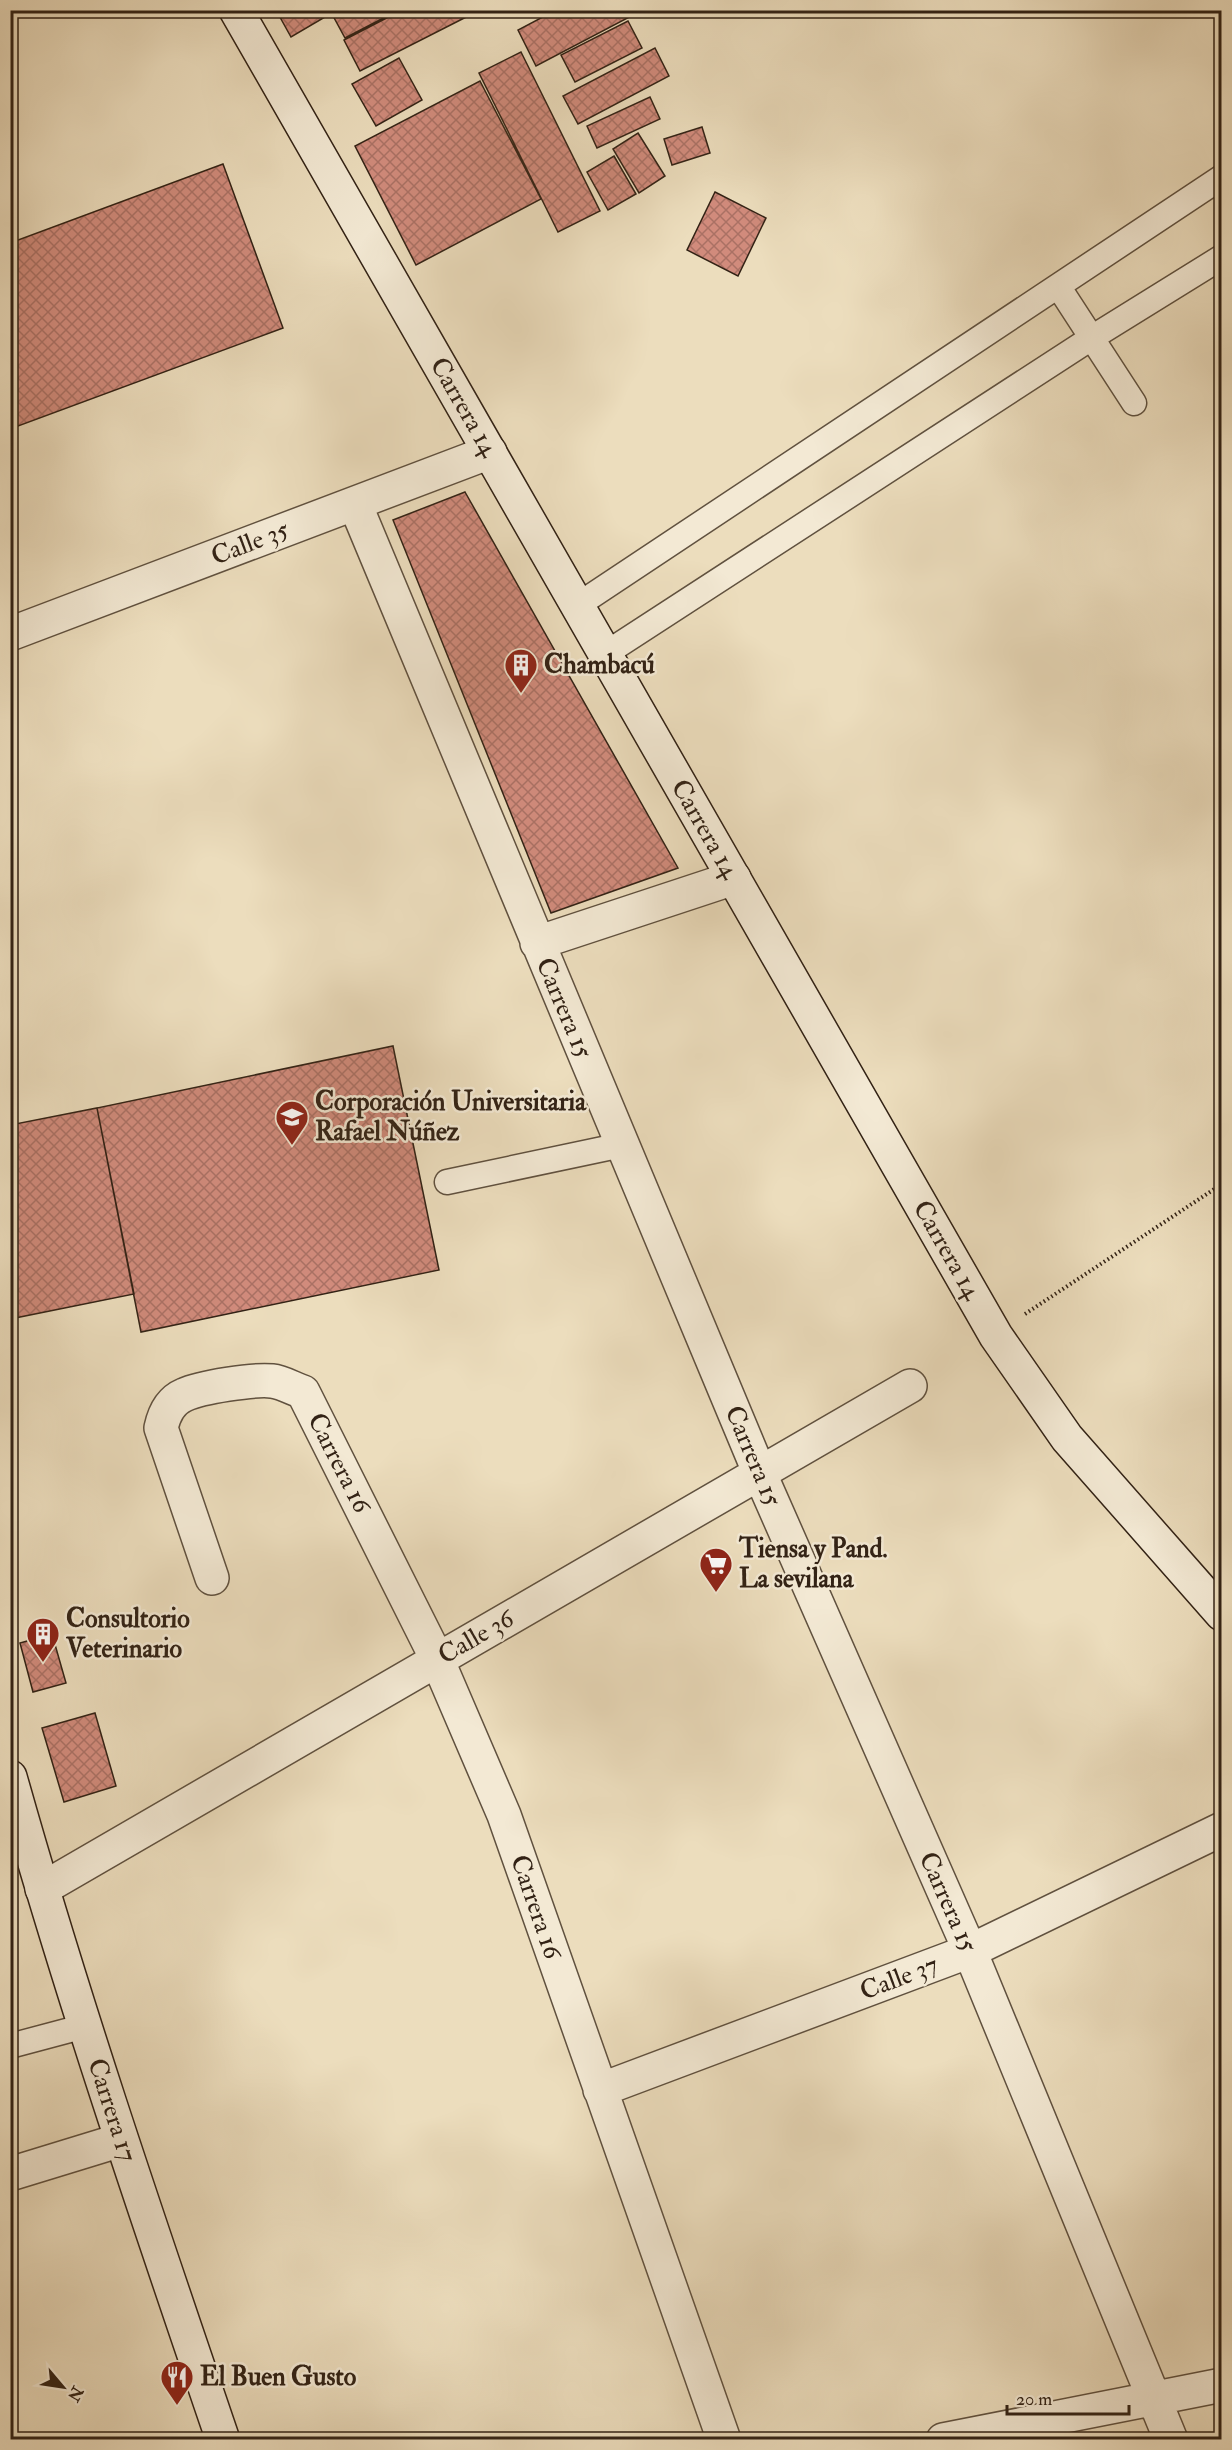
<svg xmlns="http://www.w3.org/2000/svg" width="1232" height="2450" font-family="'IM FELL Double Pica',serif">
  <style>
    .building { fill: url(#building-cross-hatch); stroke: #322215; stroke-width: 1.5 }
    .lines { fill: none; stroke-linecap: round; stroke-linejoin: round }
    .lane-casing { stroke: #60513f; stroke-width: 27 }
    .street-casing { stroke: #60513f; stroke-width: 36 }
    .secondary-casing { stroke: #322215; stroke-width: 36 }
    .path { stroke: #322215; stroke-width: 4; stroke-dasharray: 1.5 3; stroke-linecap: butt }
    .lane { stroke: #f3e9d4; stroke-width: 24 }
    .street { stroke: #f3e9d4; stroke-width: 33 }
    .secondary { stroke: #f3e9d4; stroke-width: 33 }
    .labels { text-anchor: middle; dominant-baseline: central; stroke-width: 5; stroke-linejoin: round; paint-order: stroke }
    .street-label { font-size: 26px; fill: #322215; stroke: #f3e9d4 }
    .poi-label { font-size: 26px; font-weight: bold; fill: #322215; stroke: #f3e9d4; text-anchor: start }
  </style>
  <defs>
    <pattern id="building-cross-hatch" width="8" height="8" patternUnits="userSpaceOnUse" patternTransform="scale(1.5)"><rect width="8" height="8" fill="#d18b7c"/><path d="M0 0l8 8M0 8l8-8" fill="none" stroke="#aa7164"/></pattern>
  </defs>
  <rect width="100%" height="100%" fill="#ecddbd"/>
  <filter id="stains"><feTurbulence type="fractalNoise" baseFrequency=".00333" numOctaves="4"/><feColorMatrix values="0 0 0 0 .2 0 0 0 0 .09 0 0 0 0 .02 0 0 0 .5 -.17"/></filter>
  <radialGradient id="worn" r=".72"><stop offset=".6" stop-color="#630" stop-opacity="0"/><stop offset="1" stop-color="#630" stop-opacity=".3"/></radialGradient>
  <path class="building" d="M276,10h61l-46,27z
    M338,10h61l-54,28 -13,-24z
    M402,10h78l-120,61 -16,-31z
    M502,10h19l-17,7z
    M556,10h82l1,2 -103,54 -18,-36z
    M628,21l14,27 -67,34 -14,-27z
    M655,48l14,28 -91,48 -15,-28z
    M521,52l79,159 -42,21 -79,-159z
    M399,58l23,42 -46,26 -24,-42z
    M480,81l61,118 -125,66 -61,-119z
    M650,97l10,22 -63,29 -10,-22z
    M702,127l8,26 -38,12 -8,-26z
    M638,133l27,43 -26,17 -26,-44z
    M614,156l22,38 -28,16 -21,-38z
    M223,164l60,164 -273,101v-186z
    M715,192l51,26 -28,58 -51,-26z
    M465,492l213,376 -127,45 -158,-393z
    M393,1046l46,224 -298,62 -44,-224z
    M97,1108l37,186 -124,25v-194z
    M52,1634l14,49 -33,9 -13,-49z
    M95,1713l21,73 -52,16 -22,-74z"/>
  <g class="lines">
    <defs>
      <path id="lane" d="M1058,286l76,117
        M578,605l644,-428
        M605,654l488,-317 129,-80
        M447,1182l175,-37
        M10,2046l75,-20"/>
      <path id="street" d="M355,504l405,970 210,477 201,489
        M10,634l480,-182
        M537,943l197,-65
        M212,1578l-51,-150c3,-14 9,-27 23,-33 17,-8 70,-16 88,-14 10,1 22,8 31,11l134,267 67,156 220,625
        M42,1889l868,-503
        M600,2090l370,-139 252,-122
        M10,2174l111,-34
        M943,2440l279,-55"/>
      <path id="secondary" d="M236,10l760,1326 71,102 155,176
        M10,1777c63,224 138,443 213,663"/>
    </defs>
    <use href="#lane" class="lane-casing"/>
    <use href="#street" class="street-casing"/>
    <use href="#secondary" class="secondary-casing"/>
    <path class="path" d="M1025,1314l197,-130"/>
    <use href="#lane" class="lane"/>
    <use href="#street" class="street"/>
    <use href="#secondary" class="secondary"/>
  </g>
  <defs>
    <symbol id="building-pin" viewBox="-11 -11 22 30"><path d="M0 17L-7.5 6A9.5 9.5 0 1 1 7.5 6Z" fill="#8f2418" stroke="#f3e9d4"/><path d="M-4-6H4V6H1V3H-1V6H-4ZM-2.5-4.3h1.7v1.8h-1.7ZM.8-4.3h1.7v1.8H.8ZM-2.5-1h1.7V.8h-1.7ZM.8-1h1.7V.8H.8Z" fill="#fff"/></symbol>
    <symbol id="university-pin" viewBox="-11 -11 22 30"><path d="M0 17L-7.5 6A9.5 9.5 0 1 1 7.5 6Z" fill="#8f2418" stroke="#f3e9d4"/><path d="M0-5L7-2L0 1L-7-2ZM-4 1L0 2.5L4 1V4Q0 6-4 4Z" fill="#fff"/></symbol>
    <symbol id="supermarket-pin" viewBox="-11 -11 22 30"><path d="M0 17L-7.5 6A9.5 9.5 0 1 1 7.5 6Z" fill="#8f2418" stroke="#f3e9d4"/><path d="M-6-5.5h2.5l.6 2H6L4.5 2H-2.5L-4.4-4H-6ZM-1.5 3.2a1.3 1.3 0 1 0 .1 0ZM3 3.2a1.3 1.3 0 1 0 .1 0Z" fill="#fff"/></symbol>
    <symbol id="restaurant-pin" viewBox="-11 -11 22 30"><path d="M0 17L-7.5 6A9.5 9.5 0 1 1 7.5 6Z" fill="#8f2418" stroke="#f3e9d4"/><path d="M-5-6h1v4h1v-4h1v4h1v-4h1v5L-1.5 .5V6h-2V.5L-5-1ZM5-6V6H3V1.5H1.5Q1.5-4 5-6Z" fill="#fff"/></symbol>
  </defs>
  <g fill-rule="evenodd">
    <use href="#building-pin" x="502" y="646" width="38" height="52"/>
    <use href="#university-pin" x="273" y="1098" width="38" height="52"/>
    <use href="#supermarket-pin" x="697" y="1545" width="38" height="52"/>
    <use href="#building-pin" x="24" y="1615" width="38" height="52"/>
    <use href="#restaurant-pin" x="158" y="2358" width="38" height="52"/>
  </g>
  <g class="labels">
    <g class="street-label">
      <text transform="translate(464 407) rotate(60)">Carrera 14</text>
      <text transform="translate(250 543) rotate(-21)">Calle 35</text>
      <text transform="translate(705 829) rotate(60)">Carrera 14</text>
      <text transform="translate(564 1008) rotate(67)">Carrera 15</text>
      <text transform="translate(947 1250) rotate(60)">Carrera 14</text>
      <text transform="translate(753 1456) rotate(67)">Carrera 15</text>
      <text transform="translate(339 1463) rotate(63)">Carrera 16</text>
      <text transform="translate(476 1637) rotate(-30)">Calle 36</text>
      <text transform="translate(948 1902) rotate(66)">Carrera 15</text>
      <text transform="translate(536 1907) rotate(71)">Carrera 16</text>
      <text transform="translate(899 1978) rotate(-21)">Calle 37</text>
      <text transform="translate(112 2110) rotate(72)">Carrera 17</text>
    </g>
    <g class="poi-label">
      <text x="544" y="665">Chambacú</text>
      <text x="315" y="1102">Corporación Universitaria<tspan x="315" dy="30">Rafael Núñez</tspan></text>
      <text x="739" y="1549">Tiensa y Pand.<tspan x="739" dy="30">La sevilana</tspan></text>
      <text x="66" y="1619">Consultorio<tspan x="66" dy="30">Veterinario</tspan></text>
      <text x="200" y="2377">El Buen Gusto</text>
    </g>
  </g>
  <rect width="1232" height="2450" fill="none" stroke="#ecddbd" stroke-width="36"/>
  <rect x="12" y="12" width="1208" height="2426" fill="none" stroke="#322215" stroke-width="3"/>
  <rect x="18" y="18" width="1196" height="2414" fill="none" stroke="#322215" stroke-width="1.5"/>
  <g transform="translate(63 2387) rotate(119)" stroke="#f3e9d4" stroke-width="4.5" paint-order="stroke">
  <path d="M0-4.5L10 22L0 15L-10 22Z" fill="#322215"/>
  <text y="-9" font-size="16" font-weight="bold" text-anchor="middle" fill="#322215">N</text>
  </g>
  <path d="M1007 2405v9h122v-9" fill="none" stroke="#322215" stroke-width="3"/>
  <text x="1016" y="2405" font-size="18" fill="#322215" stroke="#f3e9d4" stroke-width="4.5" paint-order="stroke">20 m</text>
  <rect width="100%" height="100%" filter="url(#stains)"/>
  <rect width="100%" height="100%" fill="url(#worn)"/>
</svg>
